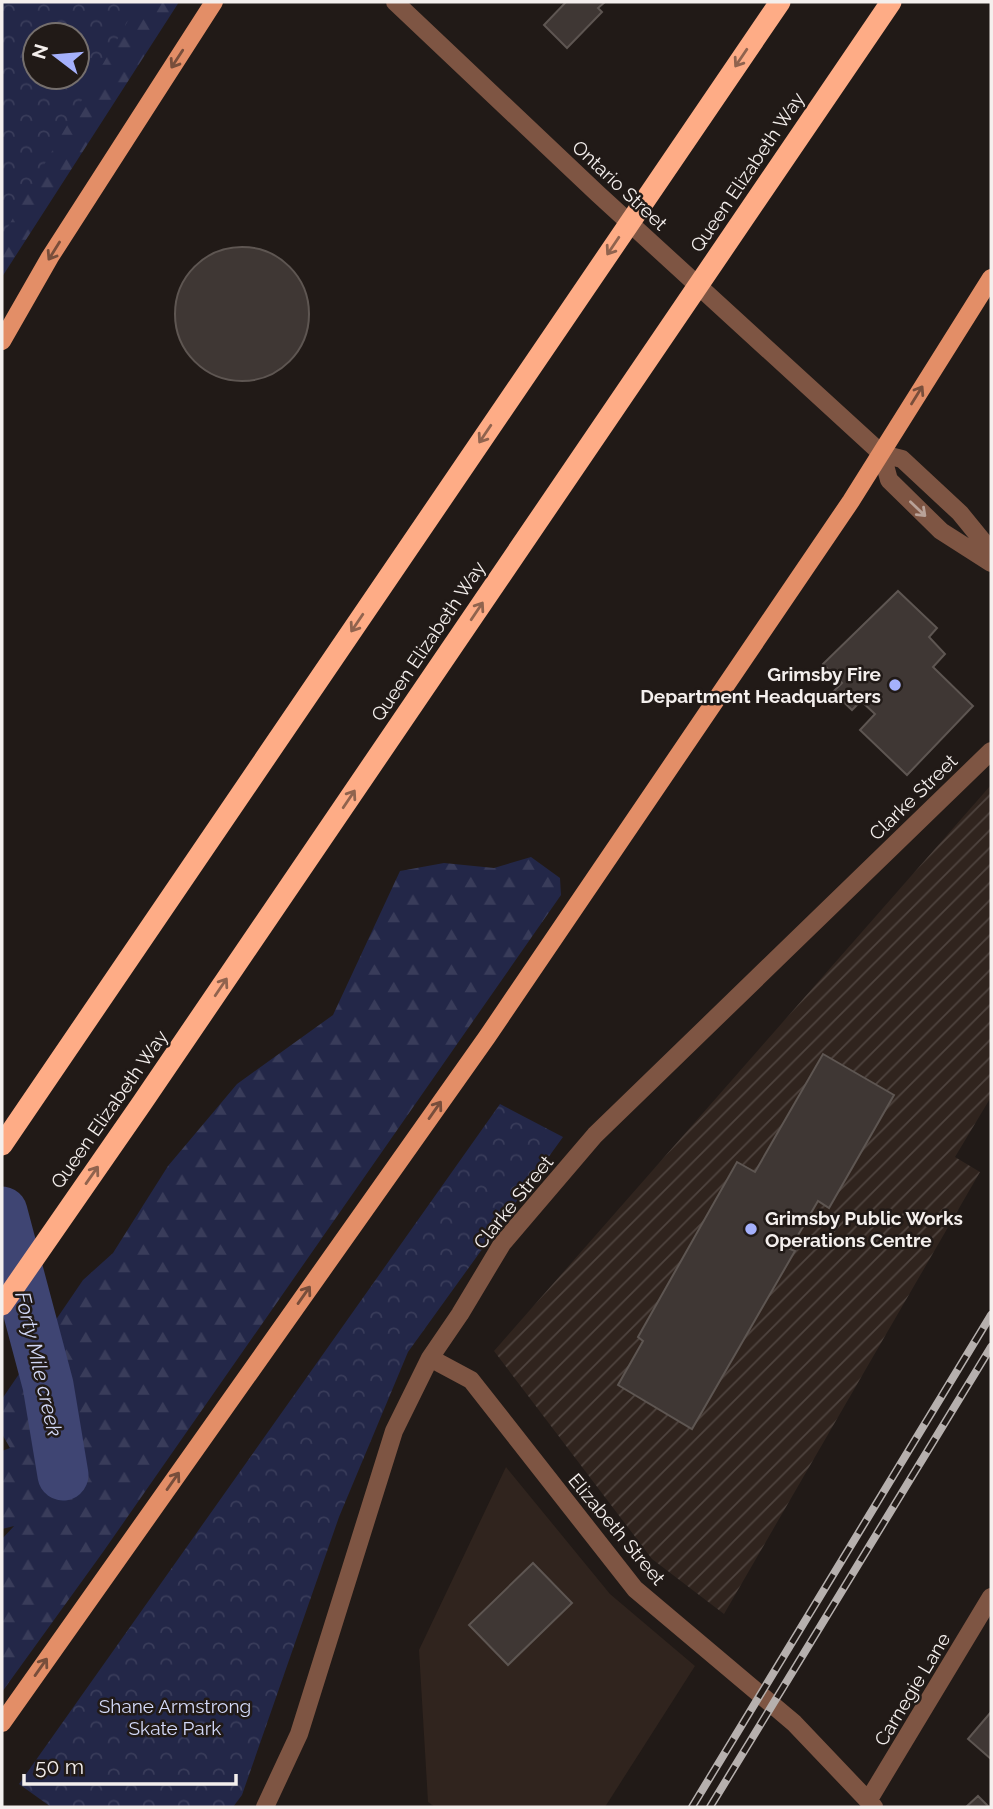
<svg xmlns="http://www.w3.org/2000/svg" width="993" height="1809" font-family="Raleway,sans-serif">
  <style>
    .built { fill: #30241e }
    .industrial { fill: url(#industrial-furrows) }
    .forest { fill: url(#forest-firs) }
    .park { fill: url(#park-crowns); fill-rule: evenodd }
    .lines { fill: none; stroke-linecap: round; stroke-linejoin: round }
    .river { stroke: #3f4573; stroke-width: 51 }
    .building { fill: #3f3734; stroke: #5e5652; stroke-width: 2 }
    .minor { stroke: #7e5543; stroke-width: 18 }
    .major { stroke: #e38e67; stroke-width: 18 }
    .highway { stroke: #feac86; stroke-width: 21 }
    .rail-casing { stroke: #b6b0ae; stroke-width: 8 }
    .rail { stroke: #211a17; stroke-width: 5; stroke-dasharray: 16; stroke-linecap: butt }
    .oneway { stroke: #90634e }
    .oneway2 { stroke: #784e3b }
    .oneway3 { stroke: #b9a298 }
    .poi-dot { fill: #a5b1fc; stroke: #211a17; stroke-width: 2.5 }
    .labels { text-anchor: middle; dominant-baseline: central; stroke-width: 5; stroke-linejoin: round; paint-order: stroke }
    .street-label { font-size: 19px; fill: #f4efed; stroke: #211a17 }
    .poi-label { font-size: 19px; font-weight: bold; fill: #f4efed; stroke: #211a17; text-anchor: end }
    .park-label { font-size: 19px; fill: #d4daf9; stroke: #211a17 }
    .water-label { font-size: 21px; font-style: italic; fill: #d1d7f6; stroke: #211a17 }
  </style>
  <defs>
    <pattern id="industrial-furrows" width="10" height="10" patternUnits="userSpaceOnUse" patternTransform="scale(1.75)"><rect width="10" height="10" fill="#30241e"/><path d="M-1 1l2-2M0 10L10 0M9 11l2-2" fill="none" stroke="#4f443f"/></pattern>
    <pattern id="forest-firs" width="22" height="20" patternUnits="userSpaceOnUse" patternTransform="scale(1.75)"><rect width="22" height="20" fill="#232748"/><path d="M5 1l3.5 6h-7zM16 11l3.5 6h-7z" fill="#393c5a"/></pattern>
    <pattern id="park-crowns" width="20" height="18" patternUnits="userSpaceOnUse" patternTransform="scale(1.75)"><rect width="20" height="18" fill="#232748"/><path d="M2 6a3 3 0 1 1 6 0M12 15a3 3 0 1 1 6 0" fill="none" stroke="#393c5a"/></pattern>
  </defs>
  <rect width="100%" height="100%" fill="#211a17"/>
  <path class="built" d="M506,1467l104,127 85,72 -90,141h-170l-7,-5 -9,-152z"/>
  <path class="industrial" d="M991,785v312l-36,60 25,15 -256,442 -72,-55 -158,-208z"/>
  <path class="forest" d="M61,2h118l-177,275v-222l33,22h42v-42z
    M531,857l29,21 1,17 -458,657 -101,140v-153l12,-13 -12,3v-78l8,-3 -8,-14v-35l81,-119 30,-27 55,-87 69,-82 96,-69 67,-144 44,-8 50,5z"/>
  <path class="park" d="M2,2h137l-137,235zM35,35h42v42h-42z
    M500,1104l63,33 -155,215 -69,165 -97,278 -9,12h-182l-32,-23z"/>
  <g class="lines">
    <path class="river" d="M2,1212l46,173 15,90"/>
  </g>
  <path class="building" d="M566,2h39l-7,6 4,4 -35,36 -23,-23z
    M175 314a67 67 0 1 1 134 0a67 67 0 1 1-134 0Z
    M898,591l39,37 -8,9 16,17 -12,13 40,39 -66,69 -47,-45 15,-16 -14,-13 -9,9 -19,-18 9,-9 -19,-19z
    M823,1054l71,41 -65,113 -11,-7 -28,48 5,2 -103,178 -74,-44 25,-44 -5,-4 99,-175 18,10z
    M533,1563l39,40 -64,62 -39,-40z
    M991,1712v47l-23,-20z
    M978,1796l11,11h-23z"/>
  <g class="lines">
    <path class="minor" d="M395,2l203,192 284,260 20,5 58,54 31,38
      M882,454l7,26 52,51 50,32
      M430,1358l41,22 164,209 159,134 80,84
      M868,1801l123,-204
      M265,1807l34,-73 95,-303 36,-73 30,-44 42,-70 93,-109 396,-384"/>
    <path class="major" d="M2,341l48,-84 164,-255
      M2,1723l485,-686 364,-536 140,-223"/>
    <path class="highway" d="M2,1145l778,-1143
      M2,1305l140,-202 749,-1101"/>
    <defs>
      <path id="rail" d="M692,1807l299,-492
        M710,1807l281,-460"/>
    </defs>
    <use href="#rail" class="rail-casing"/>
    <use href="#rail" class="rail"/>
  </g>
  <defs><path id="oneway-shaft" d="M-6 0H5M1.5-3L5.5 0L1.5 3" fill="none" stroke-width="1.6" stroke-linecap="round" stroke-linejoin="round" transform="scale(1.75)"/></defs>
  <g class="oneway">
    <use href="#oneway-shaft" transform="translate(741 58) rotate(124)"/>
    <use href="#oneway-shaft" transform="translate(613 246) rotate(124)"/>
    <use href="#oneway-shaft" transform="translate(485 434) rotate(124)"/>
    <use href="#oneway-shaft" transform="translate(477 611) rotate(-56)"/>
    <use href="#oneway-shaft" transform="translate(357 623) rotate(124)"/>
    <use href="#oneway-shaft" transform="translate(349 799) rotate(-56)"/>
    <use href="#oneway-shaft" transform="translate(221 987) rotate(-56)"/>
    <use href="#oneway-shaft" transform="translate(92 1175) rotate(-55)"/>
  </g>
  <g class="oneway2">
    <use href="#oneway-shaft" transform="translate(177 59) rotate(123)"/>
    <use href="#oneway-shaft" transform="translate(54 251) rotate(122)"/>
    <use href="#oneway-shaft" transform="translate(917 395) rotate(-58)"/>
    <use href="#oneway-shaft" transform="translate(435 1110) rotate(-55)"/>
    <use href="#oneway-shaft" transform="translate(304 1295) rotate(-55)"/>
    <use href="#oneway-shaft" transform="translate(173 1481) rotate(-55)"/>
    <use href="#oneway-shaft" transform="translate(41 1667) rotate(-55)"/>
  </g>
  <use class="oneway3" href="#oneway-shaft" transform="translate(918 509) rotate(44)"/>
  <g class="poi-dot">
    <circle cx="895" cy="685" r="7"/>
    <circle cx="751" cy="1229" r="7"/>
  </g>
  <g class="labels">
    <g class="street-label">
      <text transform="translate(747 172) rotate(-56)">Queen Elizabeth Way</text>
      <text transform="translate(620 185) rotate(43)">Ontario Street</text>
      <text transform="translate(428 641) rotate(-56)">Queen Elizabeth Way</text>
      <text transform="translate(913 797) rotate(-44)">Clarke Street</text>
      <text transform="translate(109 1109) rotate(-55)">Queen Elizabeth Way</text>
      <text transform="translate(513 1202) rotate(-51)">Clarke Street</text>
      <text transform="translate(617 1529) rotate(50)">Elizabeth Street</text>
      <text transform="translate(912 1689) rotate(-59)">Carnegie Lane</text>
    </g>
    <g class="poi-label">
      <text x="881" y="674">Grimsby Fire<tspan x="881" dy="22">Department Headquarters</tspan></text>
      <text x="765" y="1218" text-anchor="start">Grimsby Public Works<tspan x="765" dy="22">Operations Centre</tspan></text>
    </g>
    <g class="park-label">
      <text x="175" y="1706">Shane Armstrong<tspan x="175" dy="22">Skate Park</tspan></text>
    </g>
    <g class="water-label">
      <text transform="translate(39 1364) rotate(77)">Forty Mile creek</text>
    </g>
  </g>
  <rect width="993" height="1809" fill="none" stroke="#f4efed" stroke-width="7"/>
  <g transform="translate(56 56) rotate(286)"><circle r="33" fill="#211a17" stroke="#756f6d" stroke-width="2"/>
  <path d="M0-5L12 26L0 18L-12 26Z" fill="#a5b1fc"/>
  <text y="-10" font-size="19" font-weight="bold" text-anchor="middle" fill="#f4efed">N</text>
  </g>
  <path d="M24 1774v10h212v-10" fill="none" stroke="#f4efed" stroke-width="3.5"/>
  <text x="35" y="1774" font-size="21" fill="#f4efed" stroke="#211a17" stroke-width="5" paint-order="stroke">50 m</text>
</svg>
